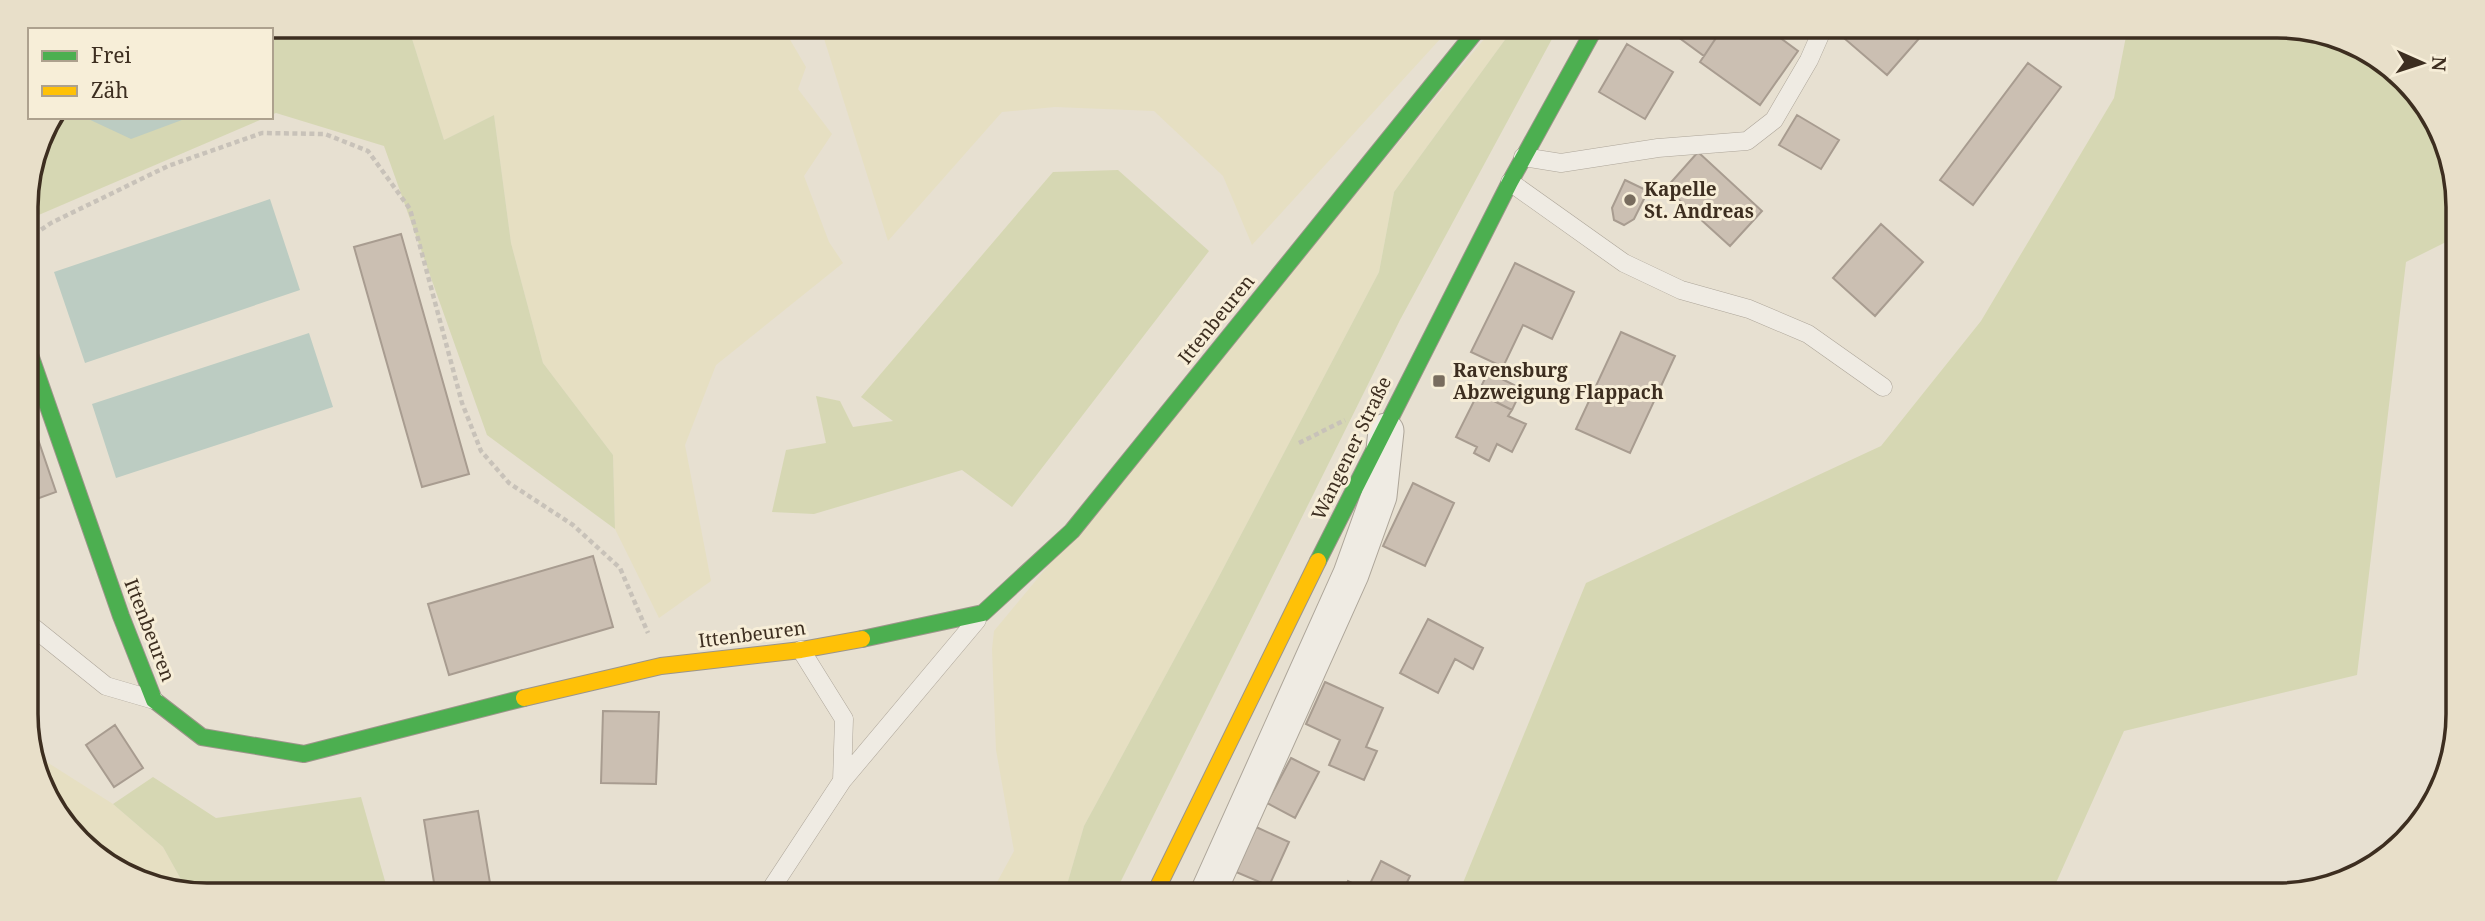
<svg xmlns="http://www.w3.org/2000/svg" width="2485" height="921" font-family="'Noto Serif',serif">
  <style>
    .farmland { fill: #e6dfc2 }
    .green { fill: #d6d7b3 }
    .water { fill: #bcccc2 }
    .building { fill: #cbbfb2; stroke: #a89c90; stroke-width: 2 }
    .lines { fill: none; stroke-linecap: round; stroke-linejoin: round }
    .lane-casing { stroke: #ada599; stroke-width: 19 }
    .street-casing { stroke: #ada599; stroke-width: 37 }
    .fast-casing { stroke: #9c958a; stroke-width: 18 }
    .slow-casing { stroke: #9c958a; stroke-width: 18 }
    .path { stroke: #c8c2b9; stroke-width: 4.5; stroke-dasharray: 5 3.5; stroke-linecap: butt }
    .lane { stroke: #efebe3; stroke-width: 18 }
    .street { stroke: #efebe3; stroke-width: 35 }
    .fast { stroke: #4caf50; stroke-width: 16 }
    .slow { stroke: #ffc107; stroke-width: 16 }
    .poi-dot { fill: #786c5e; stroke: #f7eed8; stroke-width: 2.5 }
    .labels { text-anchor: middle; dominant-baseline: central; stroke-width: 6; stroke-linejoin: round; paint-order: stroke }
    .poi-label { font-size: 19px; font-weight: bold; fill: #3d2e20; stroke: #f7eed8; text-anchor: start }
    .street-label { font-size: 19px; fill: #3d2e20; stroke: #f7eed8 }
    .rim { fill: none; stroke: #3d2e20; stroke-width: 3.5 }
  </style>
  <rect width="100%" height="100%" fill="#e7e0d1"/>
  <path class="farmland" d="M408,26h374l24,41 -8,22 34,45 -28,42 25,66 14,21 -127,102 -31,80 26,136 -52,37 -44,-89 -2,-74 -70,-92 -32,-120 -17,-128 -50,25z
    M820,26h632l-200,219 -29,-69 -69,-65 -99,-4 -53,5 -114,129z
    M1495,26h20l-121,166 -15,80 -165,314 -130,240 -20,69h-74l24,-44 -18,-101 -4,-101 2,-18z
    M31,752l82,52 50,43 25,45 -39,-7 -78,-52z"/>
  <path class="green" d="M207,26h201l36,114 50,-25 17,128 32,120 70,92 2,74 -128,-94 -103,-289 -108,-33 -5,2v-85h-81z
    M1515,26h44l-159,294 -286,575h-50l20,-69 130,-240 165,-314 15,-80z
    M2128,26h150l58,10 78,52 43,95 -1,54 -50,25 -49,413 -233,56 -73,163 -593,1 128,-312 295,-137 100,-125 133,-223z
    M53,117h214l-240,103c0,-29 7,-79 26,-103z
    M1118,170l91,81 -197,256 -50,-37 -148,44 -42,-2 14,-62 40,-7 -10,-47 24,5 13,26 40,-6 -32,-24 192,-225z
    M153,777l63,41 145,-21 28,98h-182l-19,-3 -25,-45 -50,-43z"/>
  <path class="water" d="M84,117h106l-59,22z
    M270,199l30,91 -215,73 -31,-91z
    M309,333l24,74 -217,71 -24,-74z"/>
  <path class="building" d="M1663,26h61l-20,30z
    M1724,26h40l34,25 -38,54 -60,-43z
    M1856,26h74l-43,49 -42,-36z
    M1627,44l46,28 -28,47 -46,-27z
    M2028,63l33,24 -88,118 -33,-25z
    M1797,115l42,25 -18,29 -42,-24z
    M1698,152l64,59 -32,35 -64,-58z
    M1625,180l23,11 -14,28 -10,6 -10,-5 -2,-12z
    M1881,224l42,38 -48,54 -42,-38z
    M401,234l68,240 -47,13 -68,-240z
    M1515,263l59,29 -22,47 -29,-14 -20,42 -32,-15z
    M1621,332l54,24 -45,97 -54,-24z
    M1488,372l34,17 -10,21 -34,-17z
    M1478,393l34,17 -4,6 18,8 -14,28 -15,-8 -8,17 -15,-8 3,-6 -21,-10z
    M28,410l28,82 -28,10z
    M1413,483l41,20 -29,63 -42,-20z
    M593,556l20,71 -164,48 -21,-71z
    M1428,619l55,29 -10,21 -18,-10 -17,34 -38,-20z
    M1325,682l58,26 -17,39 11,4 -13,29 -35,-15 11,-25 -34,-16z
    M603,711l56,1 -3,72 -55,-1z
    M115,725l28,43 -29,19 -28,-42z
    M1291,758l28,14 -24,46 -28,-15z
    M478,811l14,84h-56l-12,-75z
    M1256,827l33,15 -20,44 -33,-14z
    M1381,861l29,15 -9,19h-59l6,-14 19,9z"/>
  <g class="lines">
    <defs>
      <path id="lane" d="M1523,157l38,6 97,-15 89,-7 27,-21 35,-60 15,-34
        M1510,182l114,81 57,27 68,19 59,25 75,53
        M29,624l77,62 48,14
        M801,650l43,69 -2,62
        M767,895l75,-114 135,-161"/>
      <path id="street" d="M1207,895l144,-321 28,-78 7,-65"/>
      <path id="fast" d="M27,346l94,270 33,84 48,37 102,17 220,-56
        M1318,561l192,-379 86,-156
        M862,639l121,-26 89,-82 408,-505"/>
      <path id="slow" d="M524,698l137,-32 140,-16 61,-11
        M1154,895l164,-334"/>
    </defs>
    <use href="#lane" class="lane-casing"/>
    <use href="#street" class="street-casing"/>
    <use href="#fast" class="fast-casing"/>
    <use href="#slow" class="slow-casing"/>
    <path class="path" d="M27,239l24,-16 117,-57 94,-33 63,1 43,17 42,58 52,194 19,48 28,32 64,42 47,43 28,65
      M1299,443l46,-23"/>
    <use href="#lane" class="lane"/>
    <use href="#street" class="street"/>
    <use href="#fast" class="fast"/>
    <use href="#slow" class="slow"/>
  </g>
  <g class="poi-dot">
    <circle cx="1630" cy="200" r="7"/>
    <rect x="1432" y="374" width="14" height="14" rx="3.5"/>
  </g>
  <g class="labels">
    <g class="poi-label">
      <text x="1644" y="189">Kapelle<tspan x="1644" dy="22">St. Andreas</tspan></text>
      <text x="1453" y="370">Ravensburg<tspan x="1453" dy="22">Abzweigung Flappach</tspan></text>
    </g>
    <g class="street-label">
      <text transform="translate(1216 319) rotate(-51)">Ittenbeuren</text>
      <text transform="translate(1351 448) rotate(-64)">Wangener Straße</text>
      <text transform="translate(150 630) rotate(69)">Ittenbeuren</text>
      <text transform="translate(752 634) rotate(-7)">Ittenbeuren</text>
    </g>
  </g>
  <path d="M0 0H2485V921H0ZM207 38H2277A169 169 0 0 1 2446 207V714A169 169 0 0 1 2277 883H207A169 169 0 0 1 38 714V207A169 169 0 0 1 207 38Z" fill="#e8dfc9" fill-rule="evenodd"/>
  <path class="rim" d="M207 38H2277A169 169 0 0 1 2446 207V714A169 169 0 0 1 2277 883H207A169 169 0 0 1 38 714V207A169 169 0 0 1 207 38Z"/>
  <rect x="28" y="28" width="245" height="91" fill="#f7eed8" stroke="#ada18e" stroke-width="2"/>
  <rect x="42" y="51" width="35" height="10" fill="#4caf50" stroke="#ada18e" stroke-width="2"/>
  <text x="91" y="63" font-size="21" fill="#3d2e20">Frei</text>
  <rect x="42" y="86" width="35" height="10" fill="#ffc107" stroke="#ada18e" stroke-width="2"/>
  <text x="91" y="98" font-size="21" fill="#3d2e20">Zäh</text>
  <g transform="translate(2422 63) rotate(93)" stroke="#f7eed8" stroke-width="5" paint-order="stroke">
  <path d="M0-5L12 26L0 18L-12 26Z" fill="#3d2e20"/>
  <text y="-10" font-size="19" font-weight="bold" text-anchor="middle" fill="#3d2e20">N</text>
  </g>
</svg>
